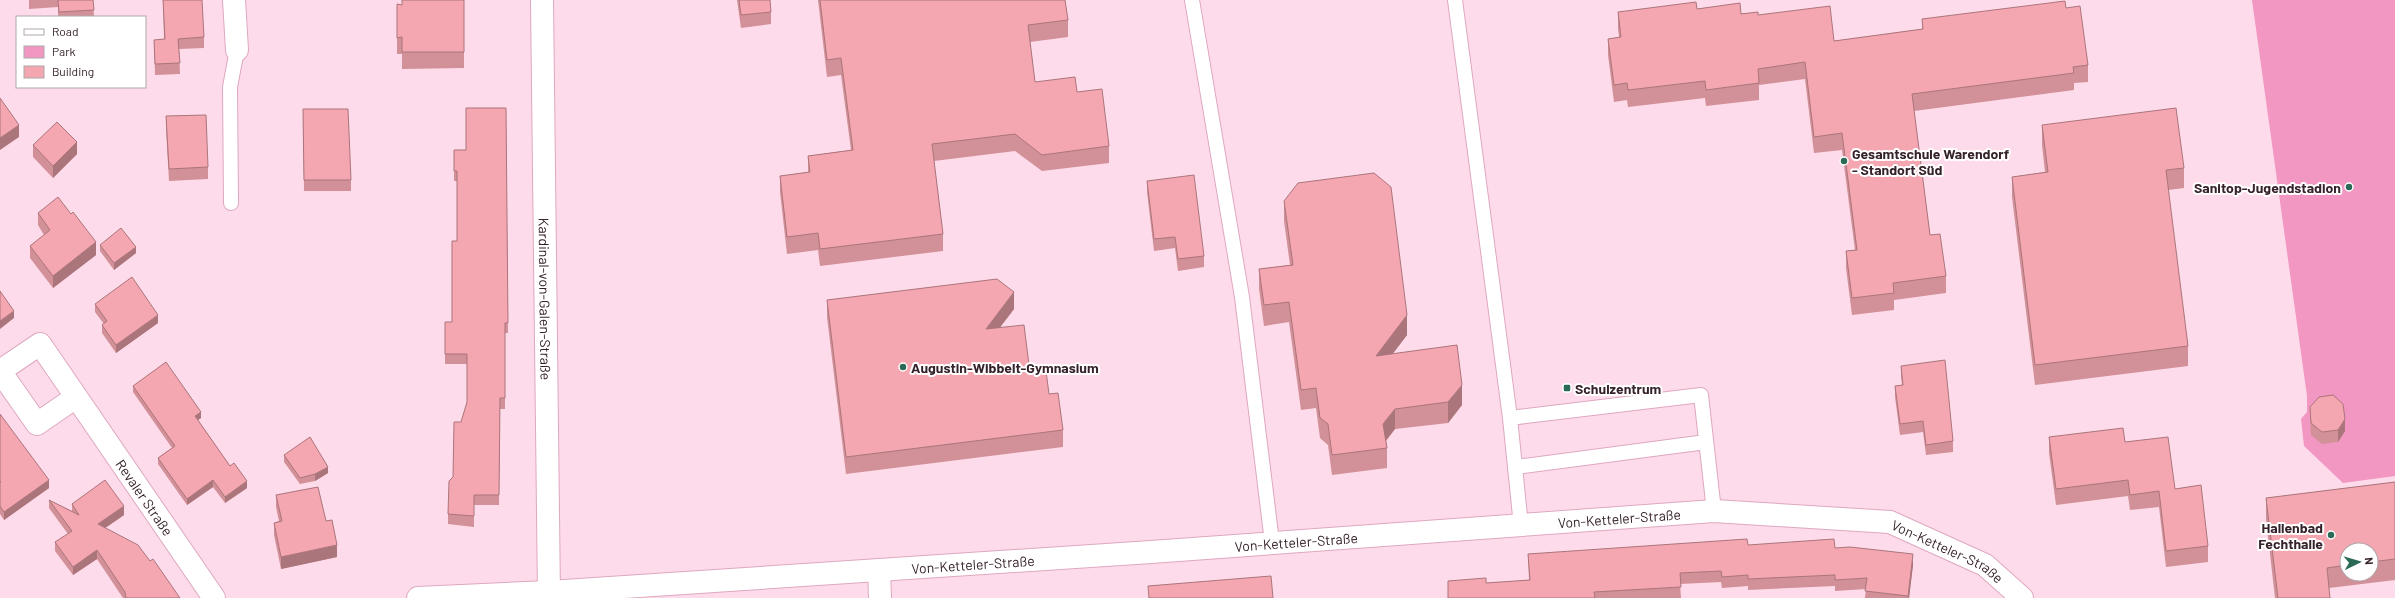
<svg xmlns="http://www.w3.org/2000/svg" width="2395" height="598" font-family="Barlow,sans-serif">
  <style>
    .green { fill: #f296c2 }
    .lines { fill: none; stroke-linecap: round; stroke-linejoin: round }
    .lane-casing { stroke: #dea8c0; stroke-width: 16 }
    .street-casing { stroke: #dea8c0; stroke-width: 24 }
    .lane { stroke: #fff; stroke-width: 14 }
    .street { stroke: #fff; stroke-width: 22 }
    .wall { fill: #d29098; fill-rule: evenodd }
    .shaded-wall { fill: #ab757c }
    .building { fill: #f4a7b1; stroke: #ab757c }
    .poi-dot { fill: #2b6a57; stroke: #fff; stroke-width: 1.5 }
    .labels { text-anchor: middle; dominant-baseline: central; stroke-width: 4; stroke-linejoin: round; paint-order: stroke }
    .poi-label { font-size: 14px; font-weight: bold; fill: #36222b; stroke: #fff; text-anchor: start }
    .street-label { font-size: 14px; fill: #36222b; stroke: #fff }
  </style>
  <rect width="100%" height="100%" fill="#fedbea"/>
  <path class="green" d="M2252,0h143v476l-52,7 -39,-37 -3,-27 6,-7v-16z"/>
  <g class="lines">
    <defs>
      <path id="lane" d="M1192,0l50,297 30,245
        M1455,0l55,418 11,108
        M231,203l-1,-116 7,-37
        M1510,418l191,-23 13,116
        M1516,467l190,-25"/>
      <g id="street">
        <path d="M234,0l3,50"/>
        <path id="s1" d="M542,0l7,598"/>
        <path id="s2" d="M76,397l-39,27 -37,-53 40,-27 174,254"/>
        <path d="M879,570l1,28"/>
        <path id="s3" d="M418,598l131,-6 602,-40 563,-41 176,11 95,43 37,33"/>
      </g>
    </defs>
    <use href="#lane" class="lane-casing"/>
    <use href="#street" class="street-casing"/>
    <use href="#lane" class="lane"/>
    <use href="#street" class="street"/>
  </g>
  <path class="wall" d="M29,0h64l1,17h-36v-10l-29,2z
    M163,0l41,37v11l-25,1 1,25 -25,1 -1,-35 10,-1z
    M402,0h62v68l-62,1v-15h-5v-50l5,1z
    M737,0h33l1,12v12l-30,4z
    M818,0h247l3,20v17l-38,5 5,40 42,10 32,54v17l-67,8 -27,-20 -81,10 9,73v17l-123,15 -2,-16 -31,4 -7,-62v-16l28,-4v-16l43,-6 -10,-75 -14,2z
    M2066,8l22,57v17l-14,1v7l-160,21 16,124 16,41v17l-52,7v10l-42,5 -6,-47v-17l9,-1 -13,-100 -28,3 -9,-74 -46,6v15l-53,6 -1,-8 -77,9 -1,-7 -13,2 -6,-47v-16l11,-2 -1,-8v-17l79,-3 61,6 76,26 88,-12v-10z
    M506,108l2,225h-3v76h-5l-1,96h-25v22l-26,-3v-10l13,-92 6,-20v-38h-22v-42h7l5,-81v-60h-3v-31h12z
    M303,109l48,71v11h-47z
    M166,116l42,51v12l-39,2 -3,-52z
    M2042,125l142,43v20l-16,2 20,156v20l-153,19 -23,-188v-20l33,-5 -3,-27z
    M33,145l44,9 -24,24 -20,-21z
    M1147,181l57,75v11l-26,4 -3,-23 -21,3 -7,-59z
    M1284,201l123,134 -14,18 69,52 -14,18 -53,6 -9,12 1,7v20l-55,7 -4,-30 -8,-7 -4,-30 -15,2 -12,-88 -25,4 -5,-37v-20l31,-4 -6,-44z
    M38,213l33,1 25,41 -43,33 -23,-30v-12l14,-11 -6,-10z
    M100,245l36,8 -22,17 -14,-19z
    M827,300l187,9 -14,18 30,46 19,21 14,36v17l-217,27 -19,-157z
    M95,304l63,19 -42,30 -14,-20v-8l2,-1 -9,-12z
    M1901,366l52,75v11l-27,3 -3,-23 -23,3 -5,-38v-11l7,-1 -1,-9z
    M133,386l68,32 -3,2 32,46 17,22 -22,15 -12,-16 -26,18 -29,-41v-6l14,-10 -39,-56z
    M2310,407l35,24 -7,11 -16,2 -11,-9 -1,-16z
    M0,414l49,74 -45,32 -4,-6z
    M2049,437l76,5 50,47 33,57v16l-42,5 -7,-60 -29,3 -2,-14 -72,9 -7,-52z
    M284,455l44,18 -13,8 -15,3 -16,-22z
    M2395,482v98l-66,8 1,10h-55l-9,-79v-21zM2347,550h24v24h-24z
    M276,495l50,26 11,36 -56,12 -7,-34v-12l5,-2 -3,-14z
    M49,500l23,11v-7l52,11 -19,13 45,33 30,37h-57l-26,-39 -24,16 -18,-24v-9l13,-8 -19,-26z
    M1748,545l87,3 78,17 -4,33h-44l1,-9 -31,2v-5l-87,4v-4l-26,2 -1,-6 -41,2 1,14h-233v-17l38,2 43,-3 -1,-26z"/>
  <path class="shaded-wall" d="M19,125v12l-19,13v-12z
    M77,142v12l-24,24v-12z
    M96,242v13l-43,33v-12z
    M136,247v6l-22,17v-7z
    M1014,292v17l-28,37v-17z
    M14,311v7l-14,11v-8z
    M158,315v8l-42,30v-8z
    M1407,315v20l-31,41v-20z
    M1462,385v20l-14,18v-21z
    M1395,409v20l-12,15v-20z
    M201,412v6l-6,4v-6z
    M2345,419v12l-7,11v-12z
    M328,467v6l-13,8v-7z
    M49,480v8l-45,32v-8z
    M213,480v7l-26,18v-6z
    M247,481v7l-22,15v-6z
    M124,506v9l-26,18v-9z
    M337,545v12l-56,12v-12z
    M97,550v9l-24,16v-8z
    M1913,554v11l-4,33h-1z"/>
  <path class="building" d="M58,0h35l1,10 -35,2z
    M163,0h39l2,37 -26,2 2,24 -25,1 -1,-24 11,-1z
    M402,0h62v52h-62v-15l-5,1v-34l5,1z
    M739,0h31l1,12 -30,3z
    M820,0h245l3,20 -40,5 7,57 40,-5 2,15 25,-3 7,57 -67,9 -27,-21 -83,10 11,90 -123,15 -2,-16 -31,4 -7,-61 30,-4 -2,-16 45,-6 -12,-92 -14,2z
    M2065,1l1,7 14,-2 8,59 -15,2 1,6 -162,21 18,141 10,-1 6,42 -53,7 1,10 -42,5 -6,-47 11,-1 -15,-117 -28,4 -9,-75 -47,7 1,14 -53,7 -1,-9 -77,9 -1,-7 -13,2 -6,-46 13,-2 -3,-25 78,-10 1,7 43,-6 1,11 17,-2v3l72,-9 4,35 89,-12 -1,-10z
    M0,98l19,27 -19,13z
    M466,108h40l2,215h-3v75h-5l-1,97h-25v21l-26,-2 1,-33 4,-4 1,-55h7l6,-20v-48h-22v-32h7v-81h5v-70h-3v-21h12z
    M2176,108l8,60 -18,2 22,176 -153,19 -23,-188 36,-5 -6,-47z
    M303,109h45l3,71h-47z
    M206,115l2,52 -39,2 -3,-53z
    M57,122l20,20 -24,24 -20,-21z
    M1374,173l17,14 16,128 -31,41 81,-11 5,40 -14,17 -53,7 -12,15 4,24 -55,7 -4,-31 -8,-6 -4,-30 -15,2 -12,-88 -25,3 -5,-36 34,-4 -9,-64 14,-18z
    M1194,175l10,81 -26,3 -3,-22 -21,2 -7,-58z
    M58,197l13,17 2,-2 23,30 -43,34 -23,-30 20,-16 -12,-17z
    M121,228l15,19 -22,16 -14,-18z
    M132,277l26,38 -42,30 -14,-20 5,-4 -12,-17z
    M997,279l17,13 -28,37 38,-4 6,48 16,-2 3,23 9,-1 5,37 -217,27 -19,-157z
    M0,291l14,20 -14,10z
    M1945,360l8,81 -27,4 -3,-24 -23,3 -5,-38 8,-1 -2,-19z
    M166,362l35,50 -6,4 35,50 4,-3 13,18 -22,16 -12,-17 -26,19 -29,-41 17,-12 -42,-60z
    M2333,395l10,9 2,15 -7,11 -16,2 -11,-9 -1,-16 9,-10z
    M0,414l49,66 -45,32 -4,-6v-24h1l-1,-1z
    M2123,428l2,14 43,-5 7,52 26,-4 7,61 -42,5 -7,-60 -29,4 -2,-15 -72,9 -7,-52z
    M310,437l18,30 -13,7 -15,4 -16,-23z
    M105,480l19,26 -26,18 40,21 12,16 3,-2 27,39h-54l-1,-6 -28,-42 -24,17 -18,-25 17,-11 -23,-31 30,15 -7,-11z
    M2395,482v77l-24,3v-12h-24v15l-20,3 3,30h-52l-12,-100z
    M318,487l8,34 6,-1 5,25 -56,12 -7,-34 8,-2 -6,-26z
    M1747,539l1,6 86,-6 1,9 15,-1 63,7 -5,42 -43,-5 2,-13 -32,2v-5l-87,4v-4l-26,2 -1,-6 -41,2 1,14 -87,5 1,6h-147v-17l38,-3v5l44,-3 -2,-26z
    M1271,576l2,22h-124l-1,-12z"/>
  <g class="poi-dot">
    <circle cx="1844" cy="161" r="4"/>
    <circle cx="2349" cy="187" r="4"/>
    <circle cx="903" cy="367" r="4"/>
    <rect x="1563" y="384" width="8" height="8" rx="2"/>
    <circle cx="2331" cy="535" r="4"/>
  </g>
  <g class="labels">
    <g class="poi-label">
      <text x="1852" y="153">Gesamtschule Warendorf<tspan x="1852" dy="16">- Standort Süd</tspan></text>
      <text x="2341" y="187" text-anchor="end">Sanitop-Jugendstadion</text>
      <text x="911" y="367">Augustin-Wibbelt-Gymnasium</text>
      <text x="1575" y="388">Schulzentrum</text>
      <text x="2323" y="527" text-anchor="end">Hallenbad<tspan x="2323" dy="16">Fechthalle</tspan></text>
    </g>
    <g class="street-label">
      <text stroke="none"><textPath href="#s1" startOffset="299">Kardinal-von-Galen-Straße</textPath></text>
      <text stroke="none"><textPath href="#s2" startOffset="346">Revaler Straße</textPath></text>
      <text stroke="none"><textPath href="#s3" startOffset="1204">Von-Ketteler-Straße</textPath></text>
      <text stroke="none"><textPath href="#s3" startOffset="880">Von-Ketteler-Straße</textPath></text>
      <text stroke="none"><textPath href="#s3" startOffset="1540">Von-Ketteler-Straße</textPath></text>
      <text stroke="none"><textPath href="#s3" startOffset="556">Von-Ketteler-Straße</textPath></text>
    </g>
  </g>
  <rect x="16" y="16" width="130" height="72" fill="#ffffff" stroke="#afa7aa"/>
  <rect x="24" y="29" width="20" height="6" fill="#ffffff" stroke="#afa7aa"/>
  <text x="52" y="36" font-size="12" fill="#36222b">Road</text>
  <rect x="24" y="46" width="20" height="12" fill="#f296c2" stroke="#afa7aa"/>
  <text x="52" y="56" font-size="12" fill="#36222b">Park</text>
  <rect x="24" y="66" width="20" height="12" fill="#f4a7b1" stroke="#afa7aa"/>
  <text x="52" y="76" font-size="12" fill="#36222b">Building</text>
  <g transform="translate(2359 562) rotate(85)"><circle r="19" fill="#ffffff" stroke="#afa7aa"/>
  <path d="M0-3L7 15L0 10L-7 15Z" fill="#2b6a57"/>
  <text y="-6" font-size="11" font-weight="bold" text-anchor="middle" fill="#36222b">N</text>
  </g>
</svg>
